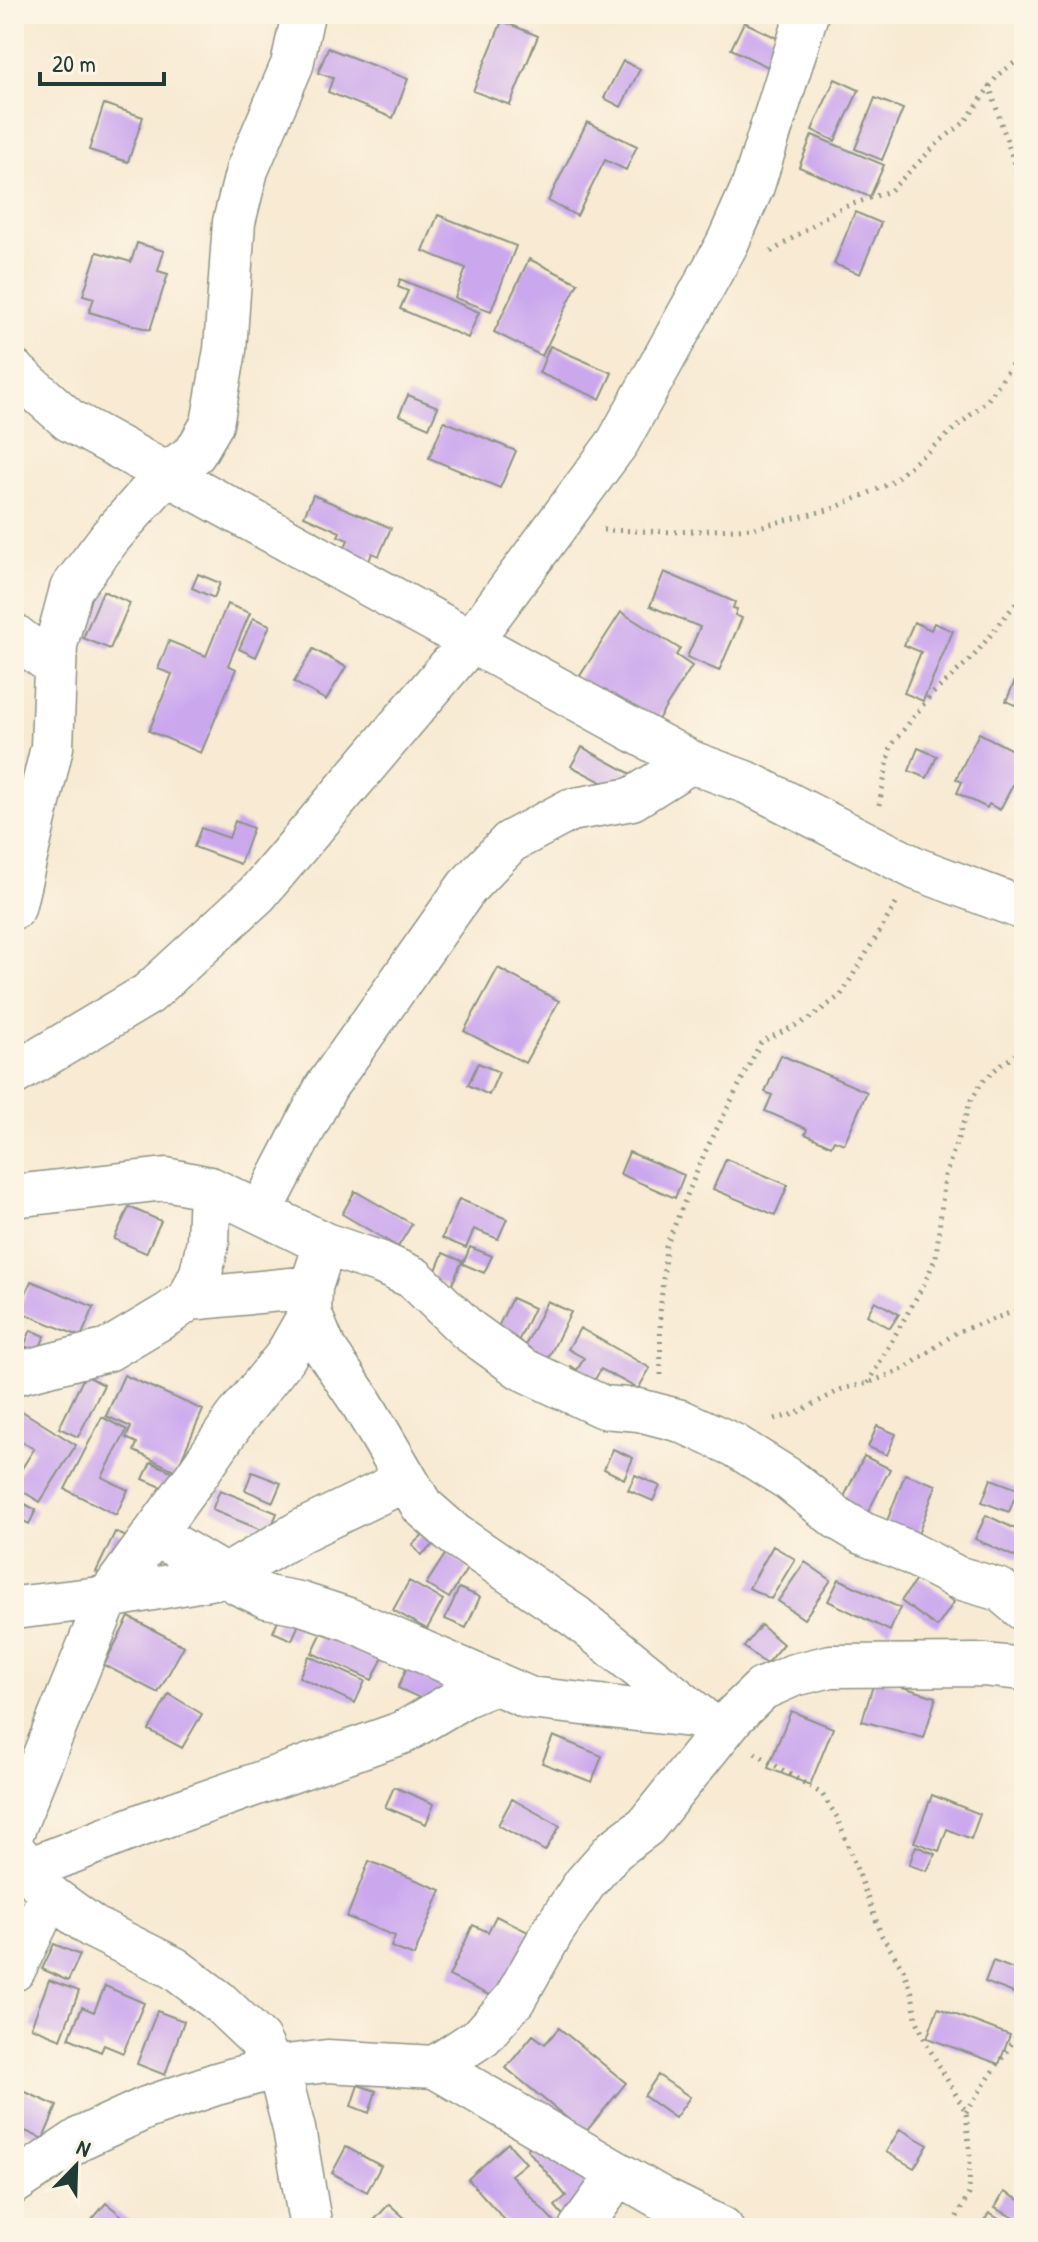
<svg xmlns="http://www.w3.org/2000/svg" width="1038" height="2242" font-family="'Patrick Hand',sans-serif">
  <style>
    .building { fill: #cba7ee }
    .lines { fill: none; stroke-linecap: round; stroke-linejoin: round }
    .minor-casing { stroke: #8c9484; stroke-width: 45 }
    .path { stroke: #8c9484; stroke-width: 5; stroke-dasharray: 2 6; stroke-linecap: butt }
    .minor { stroke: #fff; stroke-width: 42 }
  </style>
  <rect width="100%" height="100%" fill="#fcf5e5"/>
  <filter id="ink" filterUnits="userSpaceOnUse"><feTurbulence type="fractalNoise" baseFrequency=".0125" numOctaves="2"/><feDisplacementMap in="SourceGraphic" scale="16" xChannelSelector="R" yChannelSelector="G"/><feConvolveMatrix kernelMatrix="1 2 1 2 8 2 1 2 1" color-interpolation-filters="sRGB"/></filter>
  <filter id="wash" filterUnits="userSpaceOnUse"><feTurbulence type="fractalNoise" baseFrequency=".006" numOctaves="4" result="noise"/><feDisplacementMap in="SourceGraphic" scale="32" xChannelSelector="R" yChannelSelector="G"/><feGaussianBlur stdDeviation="1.8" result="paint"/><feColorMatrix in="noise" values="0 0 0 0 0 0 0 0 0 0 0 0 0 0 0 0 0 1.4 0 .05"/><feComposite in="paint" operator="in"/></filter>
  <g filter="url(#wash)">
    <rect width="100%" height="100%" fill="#f8ead3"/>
    <g id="blocks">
      <path class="building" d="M502,21l36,15 -28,69 -37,-14z
        M744,22l41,20 -13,27 -41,-20z
        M328,48l80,31 -15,39 -65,-26 5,-14 -15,-5z
        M623,61l17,8 -19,38 -17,-9z
        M835,79l24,11 -24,51 -23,-11z
        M875,98l28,11 -21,51 -27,-11z
        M104,104l39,13 -15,45 -39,-12z
        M587,122l50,24 -11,24 -21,-10 -28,56 -29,-15z
        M812,135l72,30 -14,32 -71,-30z
        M855,212l26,11 -21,51 -26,-10z
        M438,215l78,31 -25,65 -36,-13 11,-30 -43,-17z
        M137,243l27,8 -6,20 10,3 -18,56 -61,-18 5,-14 -11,-3 14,-43 34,10z
        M529,259l49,24 -36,73 -48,-24z
        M400,279l79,33 -11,26 -68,-29 8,-18 -10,-4z
        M550,346l62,27 -12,26 -61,-26z
        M408,395l30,12 -9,21 -30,-13z
        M444,421l72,30 -16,37 -71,-30z
        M313,495l78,33 -12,28 -7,-3 -6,16 -26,-11 8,-18 -10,-4 2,-4 -36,-16z
        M664,572l71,30 -2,6 4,1 -2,6 7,3 -23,53 -32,-14 13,-30 -50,-21z
        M198,574l22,9 -6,15 -22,-10z
        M103,591l27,12 -20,46 -27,-11z
        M227,604l23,9 -22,52 8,4 -35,84 -52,-22 23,-57 -14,-5 11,-28 37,15z
        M621,612l59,37 -4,6 16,11 -40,63 -76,-47z
        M253,618l17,7 -14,32 -17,-8z
        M914,622l17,8 3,-7 19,8 -30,70 -19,-8 17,-41 -17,-7z
        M313,649l33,18 -20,33 -32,-18z
        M1015,681l9,4v24l-18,-8z
        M979,733l45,23v7l-24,47 -11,-6 -2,4 -30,-15 5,-11 -6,-3z
        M582,747l49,27 -9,19 -51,-27z
        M918,748l19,8 -10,22 -18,-7z
        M235,821l18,7 -13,36 -46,-17 7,-19 28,10z
        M498,968l61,33 -34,62 -61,-32z
        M781,1055l86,37 -23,52 -10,-4 -3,6 -26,-12 2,-5 -42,-18 7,-16 -7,-3z
        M478,1063l21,9 -10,23 -21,-10z
        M629,1152l55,23 -9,23 -55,-24z
        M726,1159l62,26 -13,30 -62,-26z
        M355,1191l57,33 -14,23 -56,-33z
        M459,1199l48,20 -9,20 -24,-10 -8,19 -24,-10z
        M129,1207l32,14 -15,32 -32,-14z
        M470,1247l22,9 -8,17 -21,-9z
        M443,1253l19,8 -11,26 -19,-7z
        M31,1281l63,26 -13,30 -63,-26z
        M512,1298l22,10 -20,42 -22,-11z
        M547,1301l24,11 -26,53 -24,-11z
        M875,1301l24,13 -9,14 -23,-13z
        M580,1328l70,40 -12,21 -37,-20 -14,24 -24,-13 8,-14 6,4 7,-12 -16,-9z
        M31,1330l14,6 -7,15 -14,-5z
        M85,1375l19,10 -26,52 -19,-9z
        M124,1375l79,35 -27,61 -42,-20 3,-8 -11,-5 5,-11 -25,-11z
        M14,1406l62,39 -36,57 -26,-16v-5l20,-32 -20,-12z
        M102,1417l25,13 -25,47 26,13 -12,25 -51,-26z
        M877,1426l19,8 -9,21 -19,-8z
        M613,1449l20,9 -9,21 -20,-10z
        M864,1456l26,13 -27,53 -25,-13z
        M151,1462l24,11 -7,17 -25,-11z
        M252,1472l29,11 -8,19 -28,-12z
        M905,1474l31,11 -20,55 -32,-11z
        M635,1475l25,11 -7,15 -25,-11z
        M991,1479l27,10 -9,23 -27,-10z
        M220,1490l57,23 -8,20 -57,-23z
        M14,1498l22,12 -7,14 -15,-8z
        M986,1515l38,18v28l-49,-22z
        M429,1529l10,11 -18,15 -9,-10z
        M115,1532l21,9 -19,41 -21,-10z
        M773,1546l22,13 -24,40 -22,-11z
        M446,1553l22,14 -19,31 -23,-14z
        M805,1562l26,18 -27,39 -26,-18z
        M918,1577l36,25 -17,25 -36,-26z
        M839,1579l61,29 -10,23 -62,-30z
        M409,1581l34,19 -16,29 -34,-19z
        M459,1588l21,9 -14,31 -21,-9z
        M284,1606l19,9 -11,25 -19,-8z
        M129,1617l55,29 -26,47 -54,-28z
        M326,1624l60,27 -14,29 -60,-27z
        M761,1625l22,19 -17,20 -22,-17z
        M309,1656l56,25 -10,22 -56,-26z
        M409,1662l45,20 -12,26 -44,-20z
        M875,1679l61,18 -12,41 -62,-17z
        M169,1694l33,20 -20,34 -33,-18z
        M791,1711l42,17 -23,57 -42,-17z
        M553,1736l49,20 -10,26 -50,-19z
        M394,1787l40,17 -8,20 -41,-17z
        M932,1795l48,19 -9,25 -24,-10 -8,22 -25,-9z
        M512,1799l48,27 -15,25 -47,-26z
        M916,1846l19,8 -8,17 -18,-6z
        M369,1861l72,29 -27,66 -23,-9 4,-11 -48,-19z
        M496,1916l48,24 -32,66 -63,-30 24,-51 15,7z
        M54,1944l26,11 -12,26 -26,-12z
        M993,1961l31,12v24l-39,-15z
        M49,1980l30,11 -18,48 -30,-12z
        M105,1986l39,17 -21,50 -19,-8 -3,7 -32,-14 13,-31 12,5z
        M938,2008l72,27 -11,29 -72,-26z
        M157,2011l27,10 -19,54 -28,-11z
        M559,2028l67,55 -41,50 -79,-65 27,-33 12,9z
        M658,2075l32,22 -15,21 -31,-22z
        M358,2085l18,6 -7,22 -18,-7z
        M14,2087l43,19 -14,33 -29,-13z
        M550,2129l52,59 -35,32 -12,-14 11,-10 -39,-47z
        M900,2129l28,16 -14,23 -28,-16z
        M508,2143l18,20 -15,12 49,53h-48l-44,-49z
        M346,2147l35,19 -14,26 -35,-19z
        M1004,2192l20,10v21l-29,-15z
        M106,2203l31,25h-52z
        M389,2204l27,24h-49z
        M989,2213l20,12 -2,3h-27z"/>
    </g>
  </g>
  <g filter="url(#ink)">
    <use href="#blocks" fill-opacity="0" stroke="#8c9484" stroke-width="2"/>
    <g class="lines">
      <defs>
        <path id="minor" d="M14,371l55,49 622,342 57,21 169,86 107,40
          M14,635l39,30
          M14,908l38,-161 4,-102 15,-56 40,-53 55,-62 29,-21 17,-29 13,-74 9,-128 13,-52 45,-105 11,-51
          M14,1074l134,-80 109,-100 214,-253 147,-199 109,-198 26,-58 54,-172
          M14,1196l152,-17 44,9 115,56 56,19 33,15 54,52 54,39 81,38 36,3 42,11 53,24 56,35 47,38 25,15 42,17 52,27 44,13 24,20
          M261,1212l65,-125 141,-200 43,-45 60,-32 62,-11 59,-37
          M325,1244l-14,43 -1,26 15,36 36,53 61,104 33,29 121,82 144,116
          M189,1299l122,-12
          M14,1374l94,-24 62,-37 19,-14 12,-26 7,-31 2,-54
          M155,1534l84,50 28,13 32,6 49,16 181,79 170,19
          M14,1608l94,-11 117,-21 76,-45 105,-51
          M14,1829l94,-232 88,-121 40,-58 49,-61 25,-44
          M14,1850l36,46 44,32 80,40 44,33 41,39 14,29
          M29,1869l117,-46 258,-91 61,-36 29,-12
          M14,1970l36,-74
          M278,2067l16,62 17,99
          M435,2067l226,131 61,30
          M14,2183l69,-46 63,-29 70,-24 62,-17 49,-6 108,6 47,-31 32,-36 39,-69 32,-48 29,-33 32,-24 88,-110 28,-27 32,-14 37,-9 153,-1 40,4
          M580,2228l39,-54"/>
      </defs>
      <use href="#minor" class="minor-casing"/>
      <path class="path" d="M989,85l35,109
        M771,252l65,-42 54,-19 50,-50 25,-19 33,-47 26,-19
        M603,530l71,2 80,-4 78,-19 57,-25 37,-31 61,-52 37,-54
        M879,805l12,-59 39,-50 43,-39 51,-64
        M661,1375l-1,-61 6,-68 39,-94 56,-110 48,-23 32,-24 55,-91
        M868,1383l56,-99 12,-27 9,-81 26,-76 11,-18 18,-17 24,-15
        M775,1419l20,-5 47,-25 26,-6 36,-14 53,-37 67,-24
        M755,1753l67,41 15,23 45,119 21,33 9,24 4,25 10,25 40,69 4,44 -1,38 -18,34
        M966,2112l58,-87"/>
      <use href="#minor" class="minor"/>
    </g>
  </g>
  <rect width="1038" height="2242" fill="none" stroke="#fcf5e5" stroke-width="48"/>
  <g transform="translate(76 2166) rotate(23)" stroke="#fcf5e5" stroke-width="6" paint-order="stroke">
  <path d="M0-6L14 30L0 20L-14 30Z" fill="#1f3d34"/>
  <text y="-12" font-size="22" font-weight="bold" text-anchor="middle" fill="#1f3d34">N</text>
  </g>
  <path d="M40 72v12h124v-12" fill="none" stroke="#1f3d34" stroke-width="4"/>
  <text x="52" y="72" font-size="24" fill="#1f3d34" stroke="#fcf5e5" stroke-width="6" paint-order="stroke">20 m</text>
</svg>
